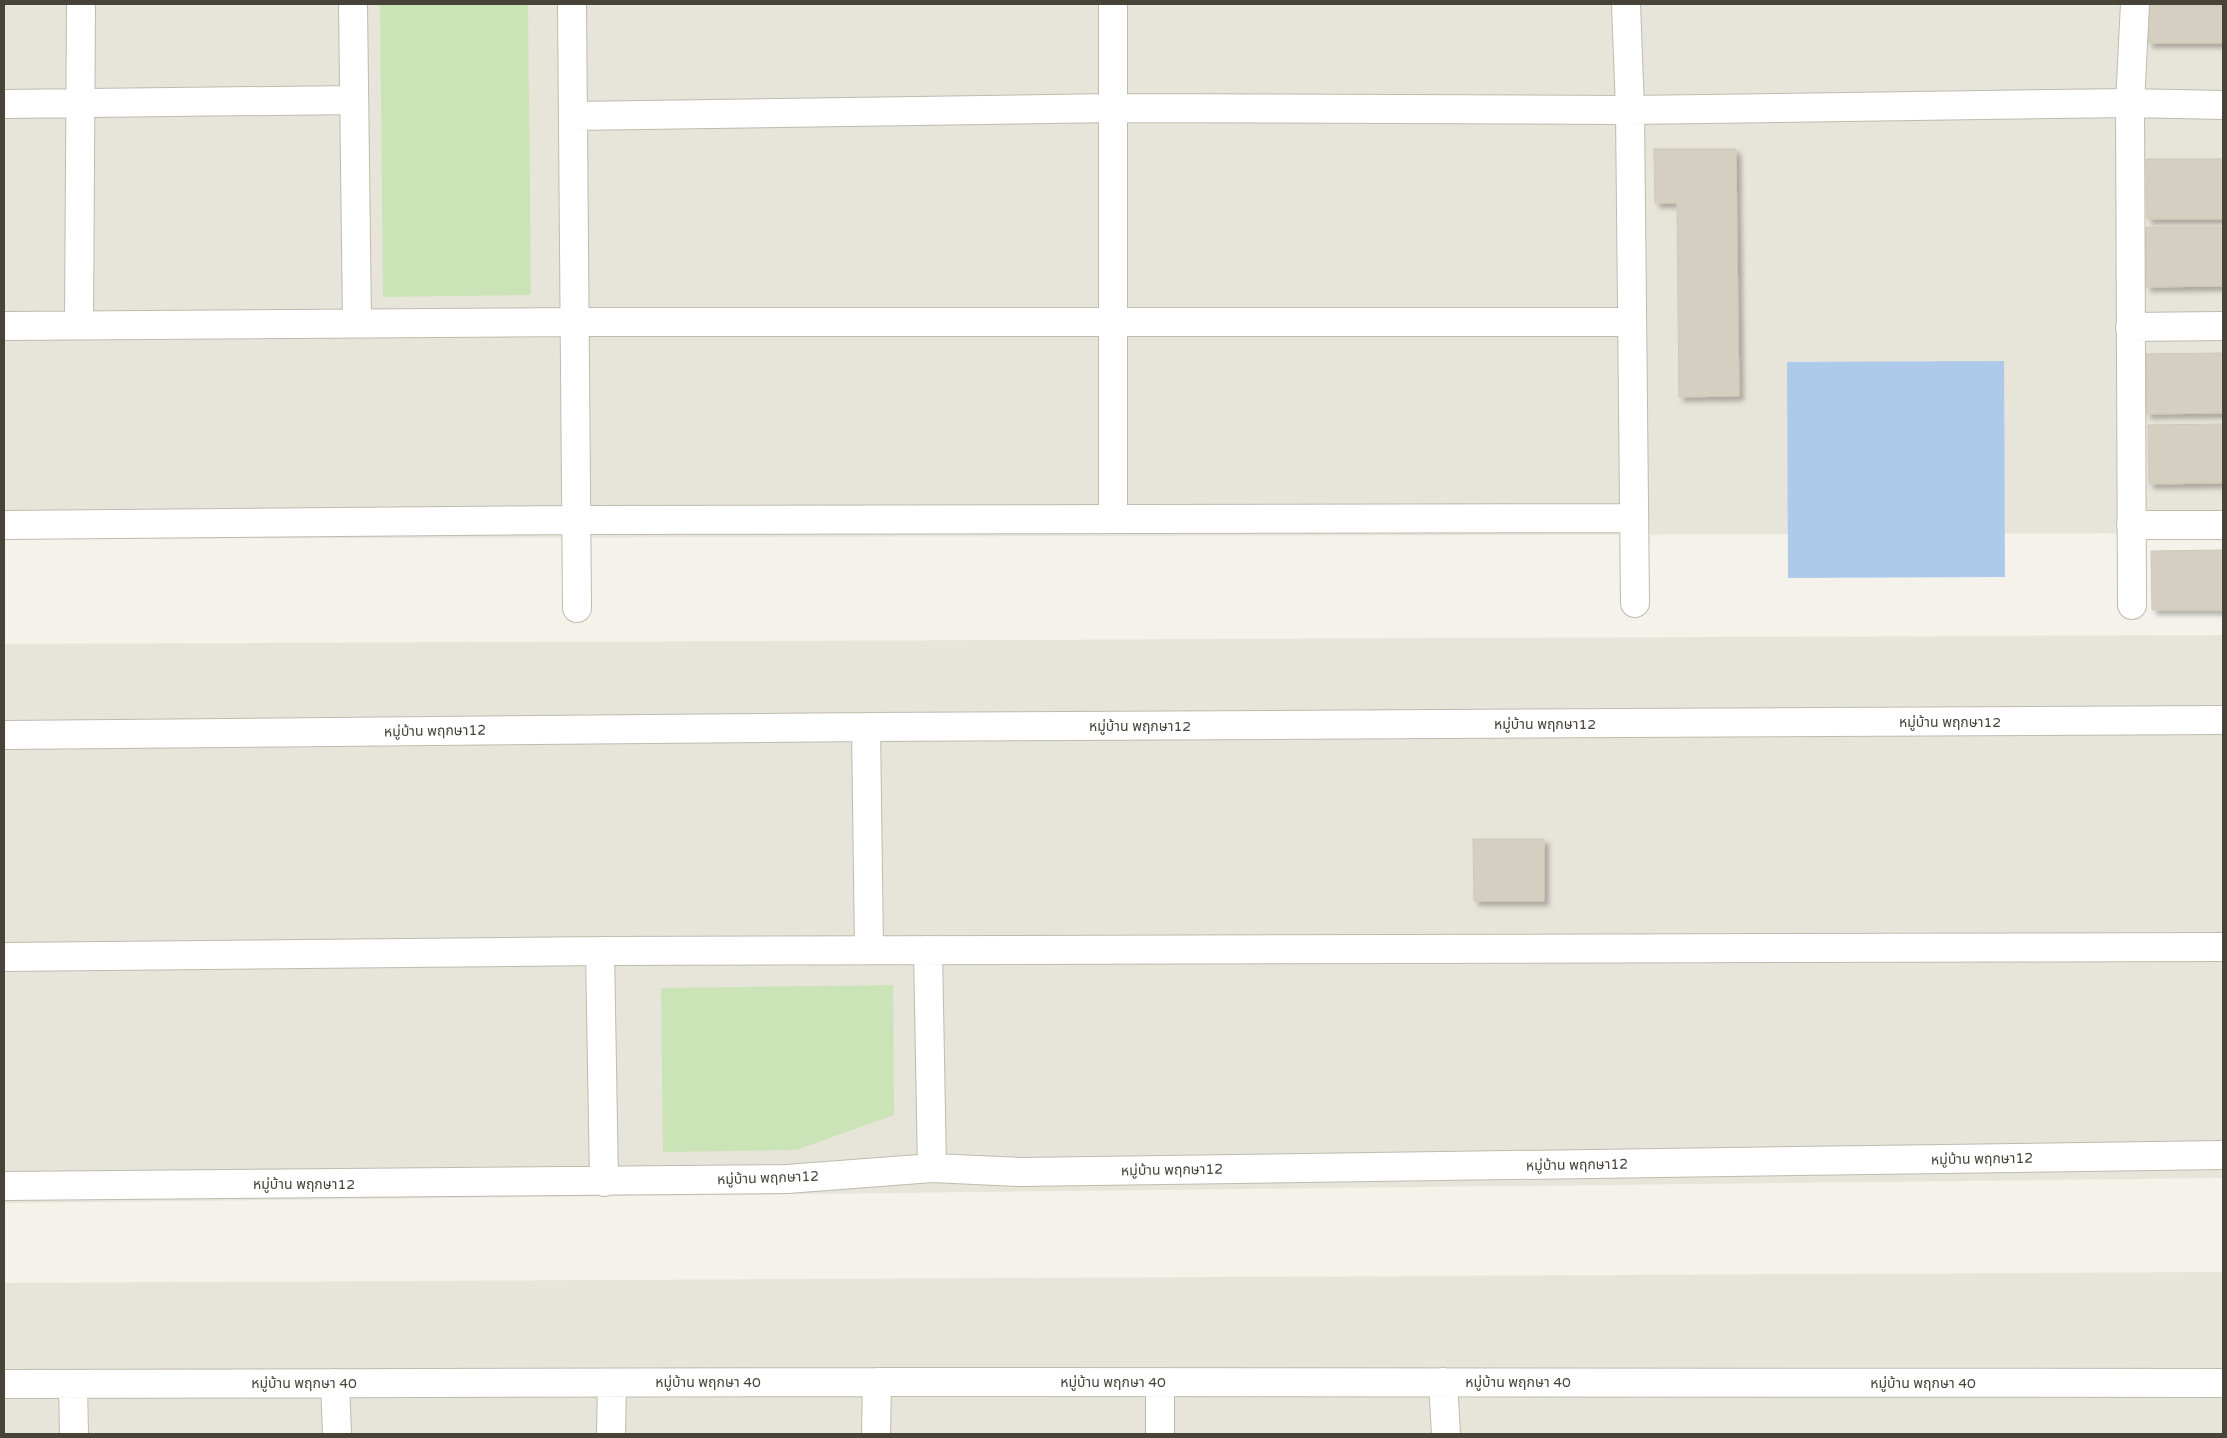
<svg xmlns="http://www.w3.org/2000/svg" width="2227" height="1438" font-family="'Varela Round','Noto Sans Thai',sans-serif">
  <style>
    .residential { fill: #e7e4d9 }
    .green { fill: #cbe4b7 }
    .water { fill: #adcaeb }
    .building { fill: #d5cfc1; stroke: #cfc8b5; filter: url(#shadow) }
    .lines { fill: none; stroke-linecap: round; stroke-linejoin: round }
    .minor-casing { stroke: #bfbbae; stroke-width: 30 }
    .minor { stroke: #fff; stroke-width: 28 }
    .labels { text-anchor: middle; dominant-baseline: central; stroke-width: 4; stroke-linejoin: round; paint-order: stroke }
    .street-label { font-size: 14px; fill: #474339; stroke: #fff }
  </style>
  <defs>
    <filter id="shadow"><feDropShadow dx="4.5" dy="4.5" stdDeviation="2.5" flood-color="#0004"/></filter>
  </defs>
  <rect width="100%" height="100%" fill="#f4f2eb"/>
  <path class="residential" d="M4,4h2219v529l-2219,6z
    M2223,635v543l-2219,25v-559z
    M2223,1272v162h-2219v-151z"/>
  <path class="green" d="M380,4h148l3,291 -148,2z
    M893,985l1,130 -98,35 -133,2 -2,-164z"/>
  <path class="water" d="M2004,361l1,216 -217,1 -1,-216z"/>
  <path class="building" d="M2148,4h75v39h-75z
    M1654,149h82l3,247 -60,1 -2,-194h-22z
    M2146,159h77v60h-76z
    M2146,227h77v59l-77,1z
    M2223,353v60l-77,1v-60z
    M2223,424v59l-74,1 -1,-59z
    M2223,550v60h-71l-1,-59z
    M1473,839h71v62h-70z"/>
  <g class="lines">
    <defs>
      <path id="minor" d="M353,4l4,319
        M572,4l5,604
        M1626,4l4,106 5,493
        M4,104l350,-4
        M573,116l541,-8 516,2 500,-7 93,2
        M79,325l2,-321
        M4,326l571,-4h1057
        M2130,327l93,-1
        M1113,519v-515
        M4,525l573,-5 1057,-2
        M2131,525h92
        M2132,605l-2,-502 5,-99
        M866,727l3,223
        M4,735l862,-8 1357,-7
        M928,950l4,218
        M600,951l4,231
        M4,957l596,-6 1623,-4
        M4,1186l783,-7 145,-11 89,4 1202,-17
        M1443,1382l3,52
        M335,1383l2,51
        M4,1384l873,-2 1346,1
        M73,1384l1,50
        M611,1434l1,-51
        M876,1434l1,-52
        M1160,1434v-52"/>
    </defs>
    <use href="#minor" class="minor-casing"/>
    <use href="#minor" class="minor"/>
  </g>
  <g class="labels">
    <g class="street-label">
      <text x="1950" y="722">หมู่บ้าน พฤกษา12</text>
      <text x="1545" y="724">หมู่บ้าน พฤกษา12</text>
      <text x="1140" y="726">หมู่บ้าน พฤกษา12</text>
      <text transform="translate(435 731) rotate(-1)">หมู่บ้าน พฤกษา12</text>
      <text transform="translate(1982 1159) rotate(-1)">หมู่บ้าน พฤกษา12</text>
      <text transform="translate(1577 1165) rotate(-1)">หมู่บ้าน พฤกษา12</text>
      <text transform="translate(1172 1170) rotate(-1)">หมู่บ้าน พฤกษา12</text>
      <text transform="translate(768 1178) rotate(-2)">หมู่บ้าน พฤกษา12</text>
      <text x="304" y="1184">หมู่บ้าน พฤกษา12</text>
      <text x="708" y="1382">หมู่บ้าน พฤกษา 40</text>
      <text x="1113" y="1382">หมู่บ้าน พฤกษา 40</text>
      <text x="1518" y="1382">หมู่บ้าน พฤกษา 40</text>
      <text x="304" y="1383">หมู่บ้าน พฤกษา 40</text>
      <text x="1923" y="1383">หมู่บ้าน พฤกษา 40</text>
    </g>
  </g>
  <rect width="2227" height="1438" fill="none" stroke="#474339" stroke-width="10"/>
</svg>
